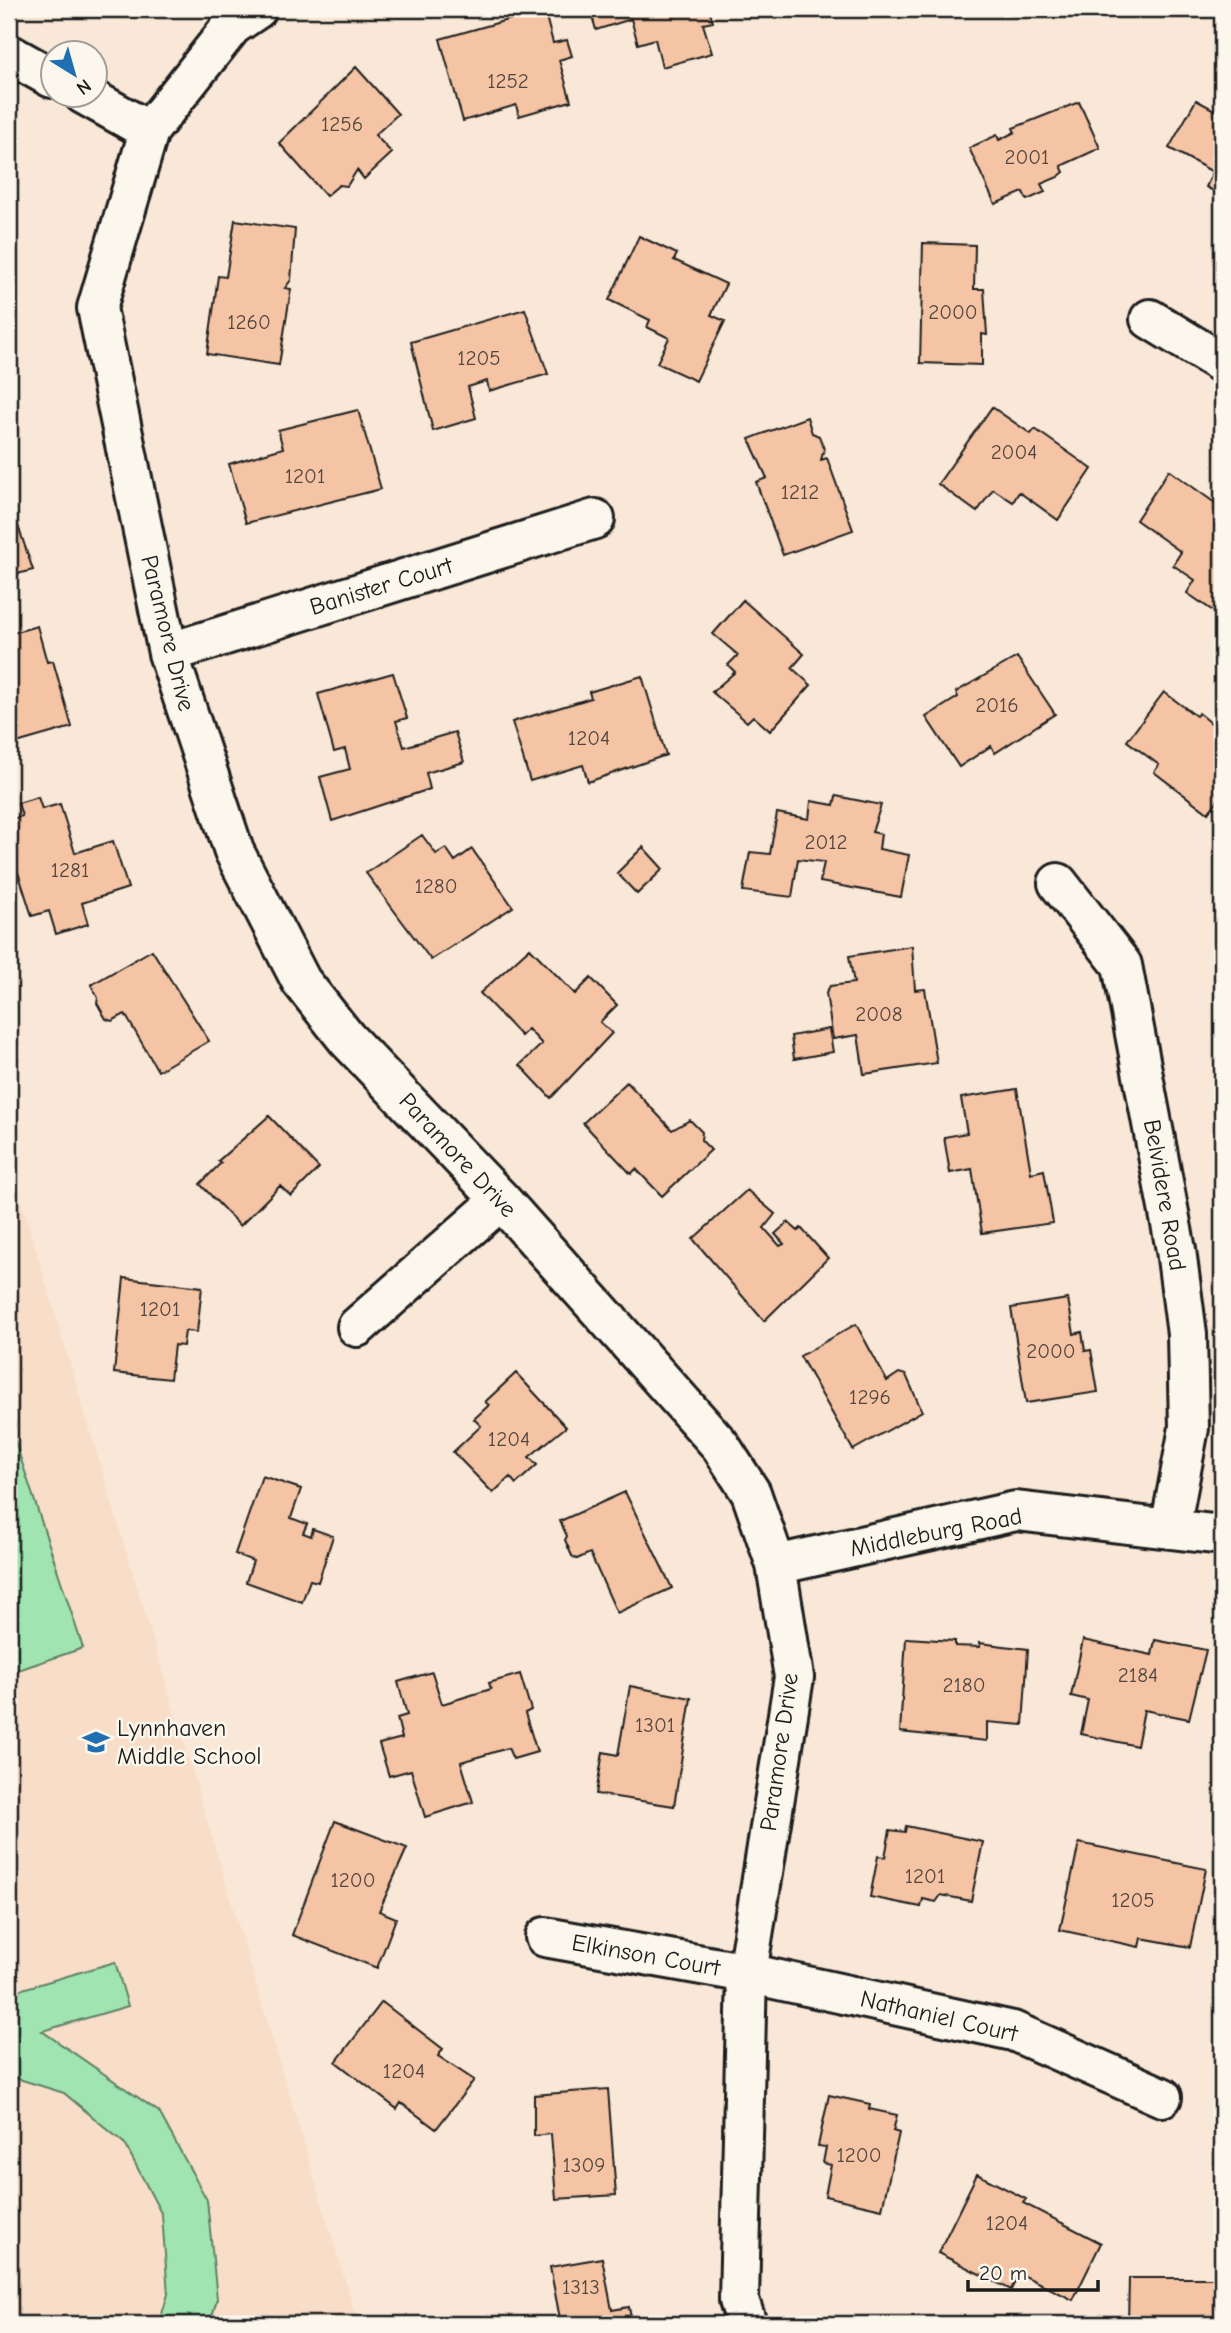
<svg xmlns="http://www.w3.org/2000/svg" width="1231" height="2333" font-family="'Comic Neue',sans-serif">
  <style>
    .built { fill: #f8ddc8 }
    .green { fill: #a0e5b1; stroke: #5e8066; stroke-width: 2 }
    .building { fill: #f5c4a5; stroke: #1c1c1c; stroke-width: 2 }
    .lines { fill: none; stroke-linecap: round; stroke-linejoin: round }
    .minor-casing { stroke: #1c1c1c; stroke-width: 44 }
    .minor { stroke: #fbf7ec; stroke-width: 38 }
    .labels { text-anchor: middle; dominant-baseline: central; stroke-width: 5; stroke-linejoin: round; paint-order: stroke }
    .number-label { font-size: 21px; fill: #52463e }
    .street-label { font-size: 24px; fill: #1c1c1c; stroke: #fbf7ec }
    .poi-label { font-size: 24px; fill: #1c1c1c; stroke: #fbf7ec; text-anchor: start }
  </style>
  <rect width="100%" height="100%" fill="#f9e8d7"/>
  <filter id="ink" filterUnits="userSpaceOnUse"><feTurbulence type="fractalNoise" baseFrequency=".0143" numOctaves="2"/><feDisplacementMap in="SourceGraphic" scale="14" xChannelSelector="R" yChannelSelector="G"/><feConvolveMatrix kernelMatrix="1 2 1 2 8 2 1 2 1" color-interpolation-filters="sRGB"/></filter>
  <g filter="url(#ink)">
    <path class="built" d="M9,1160l349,1164h-349z"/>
    <path class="green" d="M9,1423l74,225 -74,25z
      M115,1962l13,44 -86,25 117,81 48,88 10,99 -7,25h-51l9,-30 -6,-79 -37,-71 -61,-51 -55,-17v-83z"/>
    <path class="building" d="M508,9h36l9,34 14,-3 5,16 -13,4 12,41 -52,15 -3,-11 -53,16 -23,-82 71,-20z
      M590,9h119l4,13 -10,2 9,29 -50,14 -7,-28 -17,5 -7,-25 -35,11z
      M356,67l42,47 -23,21 17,18 -28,26 -7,-9 -10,16 -8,-1 -13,11 -47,-53z
      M1196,100l26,14 -1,81 -15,-8 7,-15 -44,-24z
      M1079,102l21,46 -39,18 3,6 -6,5 -17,7 4,8 -18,8 -4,-8 -28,12 -26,-56 28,-13 2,5 16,-8 -2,-4z
      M235,220l60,9 -4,51 -6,8 6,1 -12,76 -72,-11 11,-78 8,1z
      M639,236l38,18 -3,6 52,24 -15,31 14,6 -29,60 -39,-18 12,-25 -22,-11 3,-7 -41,-20z
      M923,243l52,2 -1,44h10l3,46 -5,-1v31l-62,-2z
      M525,309l23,65 -59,17 -2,-10 -19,6 8,31 -43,13 -22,-89z
      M992,407l39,27 4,-5 57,40 -34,51 -39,-28 -6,10 -20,-13 -16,23 -39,-28z
      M358,410l23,79 -135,34 -17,-59 54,-16 -5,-18z
      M807,417l5,16 7,3 5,13 -3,11 6,-2 26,72 -70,25 -27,-73 11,-4 -18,-39z
      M1169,470l53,38v109l-35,-24 8,-13 -22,-15 8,-13 -45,-32z
      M9,499l24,71 -24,6z
      M743,600l61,54 -12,14 19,17 -41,46 -17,-15 -6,6 -35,-30 23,-20 -7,-7 10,-10 -25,-21z
      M37,626l10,36 6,-1 19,66 -59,17 -4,-15v-95z
      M1017,657l38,57 -60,39 -4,-7 -32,21 -33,-50 32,-20 -2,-5z
      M393,673l14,45 -11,3 8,26 51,-15 9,30 -38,11 4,16 -98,32 -12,-44 30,-8 -5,-20 -11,3 -16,-58z
      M642,676l24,79 -78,27 -5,-17 -53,16 -18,-59 79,-24 -2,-6z
      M1164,692l32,24 3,-3 23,19v63l-14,18 -54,-41 5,-7 -32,-24z
      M836,796l45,9 -9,27 9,2 -2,15 30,6 -8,42 -81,-15 4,-20 -26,-3 -6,38 -49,-6 7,-39 20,2 7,-41 32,6 2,-18 23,4z
      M38,797l4,12 18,-5 15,49 38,-12 15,47 -46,15 6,21 -32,10 -7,-23 -17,5 -23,-72v-24l13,-4 -4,-13z
      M422,835l14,19 10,-6 9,13 17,-12 41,58 -82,53 -65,-87z
      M643,847l20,22 -26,25 -20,-21z
      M912,946l3,44 10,-1 12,74 -73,11 -6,-39 -25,4 -7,-46 4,-7 24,-3 -5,-27z
      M530,948l45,46 16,-16 26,27 -17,17 12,11 -61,65 -31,-33 22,-21 -14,-15 -7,7 -41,-43z
      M152,950l57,91 -51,30 -33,-57 -13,7 -6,-2 -9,-16 1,-5 -7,-13z
      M829,1029l4,23 -39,7 -3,-23z
      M627,1082l45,48 18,-10 12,12 -1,8 10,10 -49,46 -26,-27 -5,5 -48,-51z
      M1017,1089l14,84 13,-3 9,53 -71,10 -10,-64 -22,4 -6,-36 23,-4 -6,-35z
      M269,1116l50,52 -28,28 -11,-10 -40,40 -40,-42 21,-21 -3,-2z
      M747,1190l28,24 -11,14 16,18 4,-2 -9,-10 13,-12 10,9 3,-3 27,30 -64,63 -71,-82z
      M124,1278l78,9 -5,45 -12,-1 -2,15 -9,-1 -4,34 -56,-6z
      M1068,1299l6,35 8,-2 3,19 6,-1 7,42 -72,11 -15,-95z
      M856,1324l31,57 12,-8 7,2 16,36 -69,39 -53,-94z
      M516,1373l50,54 -37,30 8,8 -21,19 -6,-7 -17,16 -40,-41 28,-26 -7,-7 15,-14 -4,-3z
      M262,1476l39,13 -10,29 16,6 -4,9 8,3 2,-7 20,7 -15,46 -8,-2 -8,22 -56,-20 7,-21 -18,-7z
      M625,1492l47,96 -55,25 -27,-60 -13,6 -5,-3 -7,-16 2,-4 -7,-15z
      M906,1638l49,3v5l25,1 -1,-4 49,6 -5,76 -36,-3v19l-87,-9z
      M1083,1640l69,15 3,-15 51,10 -17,69 -45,-9 -7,36 -56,-12 7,-34 -17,-4z
      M432,1672l10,32 49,-15 -2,-6 31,-9 11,36 -6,3 12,39 -24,7 -5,-11 -47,14 12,40 -48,15 -14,-47 -22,6 -10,-32 23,-6 -5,-20 10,-3 -9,-33z
      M630,1686l61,12 -17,108 -78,-12 7,-42 15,3z
      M335,1821l72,27 -28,63 17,7 -19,50 -85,-33z
      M906,1826l77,16 -12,59 -30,-6 -5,7 -13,-3 -2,8 -51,-10 8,-41 7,1 5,-27 15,2z
      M1079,1843l127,26 -16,78 -49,-9 -2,9 -79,-17z
      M382,2002l61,47 -5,7 36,24 -38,49 -35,-26 -4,6 -61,-47z
      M608,2089l8,106 -60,4 -5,-65 -17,2v-41z
      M829,2095l41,9 -1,5 28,6 -4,16 6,2 -17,76 -57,-13 6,-31 -8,-2 3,-16 -8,-1z
      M977,2174l49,25 -3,4 78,40 -28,57 -54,-27 -8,17 -73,-37z
      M602,2258l10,52 17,-3 3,17h-71l-11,-57z
      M1129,2278h93v46h-94z"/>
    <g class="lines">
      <defs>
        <path id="minor" d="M257,9l-25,17 -83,105 -52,177 71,345 66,198 67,130 46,58 154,161 219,245 31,48 25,72 18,112 -47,296 -8,327 8,24
          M9,54l43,24
          M83,94l66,37
          M1150,319l72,44
          M168,653l427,-134
          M1058,883l64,82 54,285 11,84 2,94 -19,101
          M357,1327l144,-127
          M776,1565l240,-54 206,24
          M545,1937l202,36 266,58 149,66"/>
      </defs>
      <use href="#minor" class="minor-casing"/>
      <use href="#minor" class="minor"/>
    </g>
  </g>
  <defs>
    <symbol id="school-bare" viewBox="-9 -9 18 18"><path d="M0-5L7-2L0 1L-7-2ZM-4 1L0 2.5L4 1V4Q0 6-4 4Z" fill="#1f6fb2" stroke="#fbf7ec" stroke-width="2.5" paint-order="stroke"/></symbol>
  </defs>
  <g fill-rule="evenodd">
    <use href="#school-bare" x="77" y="1723" width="38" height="38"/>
  </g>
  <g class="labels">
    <g class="number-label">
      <text x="508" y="81">1252</text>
      <text x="342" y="124">1256</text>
      <text x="1027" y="157">2001</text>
      <text x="953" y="312">2000</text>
      <text x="249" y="322">1260</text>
      <text x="479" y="358">1205</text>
      <text x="1014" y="452">2004</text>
      <text x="305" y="476">1201</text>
      <text x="800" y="492">1212</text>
      <text x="997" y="705">2016</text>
      <text x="589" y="738">1204</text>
      <text x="826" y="842">2012</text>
      <text x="70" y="870">1281</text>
      <text x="436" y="886">1280</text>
      <text x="879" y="1014">2008</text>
      <text x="160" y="1309">1201</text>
      <text x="1051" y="1351">2000</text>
      <text x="870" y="1397">1296</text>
      <text x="509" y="1439">1204</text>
      <text x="1138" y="1675">2184</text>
      <text x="964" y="1685">2180</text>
      <text x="655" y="1725">1301</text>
      <text x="925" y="1876">1201</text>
      <text x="353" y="1880">1200</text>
      <text x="1133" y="1900">1205</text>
      <text x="404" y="2071">1204</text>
      <text x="859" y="2155">1200</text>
      <text x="584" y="2165">1309</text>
      <text x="1007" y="2223">1204</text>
      <text x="581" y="2287">1313</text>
    </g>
    <g class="street-label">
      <text transform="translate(381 586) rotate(-17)">Banister Court</text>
      <text transform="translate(168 633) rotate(76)">Paramore Drive</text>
      <text transform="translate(458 1155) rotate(47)">Paramore Drive</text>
      <text transform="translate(1165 1195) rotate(80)">Belvidere Road</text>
      <text transform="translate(936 1532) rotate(-11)">Middleburg Road</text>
      <text transform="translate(779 1752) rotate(-82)">Paramore Drive</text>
      <text transform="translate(646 1955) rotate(10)">Elkinson Court</text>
      <text transform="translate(939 2016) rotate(13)">Nathaniel Court</text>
    </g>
    <g class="poi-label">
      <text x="117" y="1728">Lynnhaven<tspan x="117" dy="28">Middle School</tspan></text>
    </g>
  </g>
  <rect width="1231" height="2333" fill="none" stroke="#fbf7ec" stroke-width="35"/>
  <rect x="18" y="18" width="1196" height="2298" fill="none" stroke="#1c1c1c" stroke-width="2.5" filter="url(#ink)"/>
  <g transform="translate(74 74) rotate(143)"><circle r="33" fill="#fbf7ec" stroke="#a29f99" stroke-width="2"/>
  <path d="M0-5L12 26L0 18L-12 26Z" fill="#1f6fb2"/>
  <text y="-10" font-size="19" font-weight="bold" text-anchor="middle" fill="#1c1c1c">N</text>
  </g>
  <path d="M968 2280v10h130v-10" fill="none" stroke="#1c1c1c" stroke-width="3.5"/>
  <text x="979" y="2280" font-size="21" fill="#1c1c1c" stroke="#fbf7ec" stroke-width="5" paint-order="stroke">20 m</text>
</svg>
